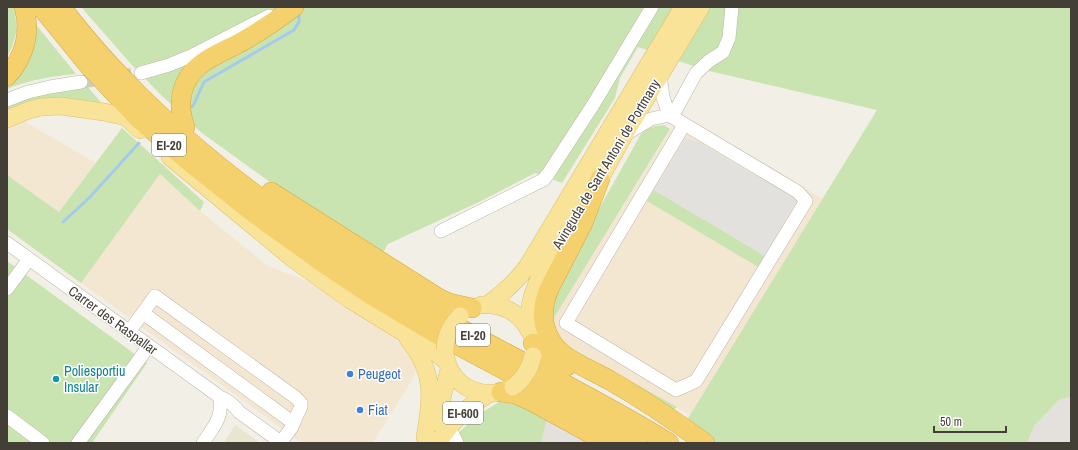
<svg xmlns="http://www.w3.org/2000/svg" width="1078" height="450" font-family="'Archivo Narrow',sans-serif">
  <style>
    .commercial { fill: #f3e7d2 }
    .industrial { fill: #e4e0db }
    .education { fill: #eae5d1 }
    .green { fill: #c9e4b1 }
    .parking { fill: #e3e1de }
    .lines { fill: none; stroke-linecap: round; stroke-linejoin: round }
    .stream { stroke: #a5caeb; stroke-width: 3 }
    .minor-tunnel { stroke: #cfccc3; stroke-width: 13; stroke-dasharray: 13 6; stroke-linecap: butt }
    .minor-casing { stroke: #bdb7a9; stroke-width: 14 }
    .major-casing { stroke: #dcc16a; stroke-width: 18 }
    .highway-casing { stroke: #d3a73e; stroke-width: 20 }
    .minor { stroke: #fff; stroke-width: 13 }
    .major { stroke: #f8e399; stroke-width: 17 }
    .highway { stroke: #f5d16e; stroke-width: 19 }
    .major-bridge-casing { stroke: #dcc16a; stroke-width: 18; stroke-linecap: butt }
    .major-bridge { stroke: #f8e399; stroke-width: 17 }
    .shop-dot { fill: #3f7fe0; stroke: #fff; stroke-width: 1.5 }
    .culture-dot { fill: #0f9aa8; stroke: #fff; stroke-width: 1.5 }
    .labels { text-anchor: middle; dominant-baseline: central; stroke-width: 3; stroke-linejoin: round; paint-order: stroke }
    .shield { fill: #fff; stroke: #7c7972; stroke-width: 1 }
    .shield-label { font-size: 13px; font-weight: bold; fill: #443f36 }
    .street-label { font-size: 14px; fill: #443f36; stroke: #fff }
    .culture-label { font-size: 14px; fill: #0d838f; stroke: #fff; text-anchor: start }
    .shop-label { font-size: 14px; fill: #366cbe; stroke: #fff; text-anchor: start }
  </style>
  <rect width="100%" height="100%" fill="#f2efe6"/>
  <path class="commercial" d="M679,116l144,83 -133,216 -126,-71 -12,-23z
    M22,120l74,43 -37,49 -52,-37v-47z
    M160,174l41,38 67,54 42,16 93,62 14,24 -5,12 -39,63h-71l-221,-160z"/>
  <path class="industrial" d="M1071,397v46h-44l7,-17 26,-27z
    M548,415l52,28h-59z"/>
  <path class="education" d="M235,425l25,18h-36z"/>
  <path class="green" d="M7,7h7l3,23 -5,17 -5,9z
    M81,7h990v390l-11,2 -26,27 -7,17h-310l-30,-23 190,-310 -172,-40 -67,-23 -18,31 -5,20 -53,85 -27,-10 -54,28 -93,43 -7,12 -107,-71 -72,-52 -43,-40 -28,-29z
    M33,21l43,53c-24,2 -47,6 -69,15v-7z
    M88,87l15,18 -96,10v-9c25,-10 53,-17 81,-19z
    M664,125l6,4 -118,192 12,23 113,63 -8,6 -71,-42 -32,-18 -8,-8 -7,-11 -4,-10v-15l2,-10 24,-51 3,2 65,-116c7,-7 13,-8 23,-9z
    M122,128l82,74 -4,9 -40,-37 -79,109 -74,-54v-54l52,37z
    M654,190l113,67 -7,11 -113,-67z
    M7,261l140,102 -55,80h-85z
    M499,402l28,3 21,10 -7,28h-77l-5,-11 19,-17z"/>
  <path class="parking" d="M685,138l14,4 48,29 8,2 43,26 -33,57 -111,-66z"/>
  <g class="lines">
    <path class="stream" d="M187,108l6,-2 11,-24 90,-52 5,-8v-6
      M63,222l27,-25 49,-54"/>
    <path class="minor-tunnel" d="M81,82l60,-9"/>
    <defs>
      <path id="minor" d="M141,73l28,-8 22,-9 78,-40
        M660,75l3,22 6,18 129,77 8,9 -110,180 -20,9 -110,-67 118,-198
        M7,100l21,-8 22,-5 31,-5
        M672,117l24,-44 13,-12 14,-9 6,-14 3,-31
        M626,134l25,-15 18,-4
        M441,231l102,-51 5,-6 45,-69 59,-98
        M7,243l213,154c8,3 14,8 19,15l43,31
        M7,289l22,-30
        M143,313l145,106 6,2
        M129,332l26,-36 140,101 6,6v4l-4,8 -5,12 -11,15
        M7,416l36,27
        M449,427l8,16
        M78,443l71,-97
        M203,443c11,-17 20,-25 17,-46"/>
      <path id="major" d="M7,119l22,-9 12,-3 20,-1 43,6 22,5 14,13
        M170,157l123,102 56,40 86,53 11,9
        M481,305c22,-2 39,8 49,27
        M487,305c15,-11 28,-22 40,-38l156,-260
        M527,327l1,-10 4,-20 5,-14 8,-17 55,-87 24,-44 77,-128
        M408,339c27,32 24,59 17,98
        M445,351c3,35 37,52 68,36
        M434,422l5,-11 10,-42
        M438,443c13,-21 32,-39 53,-50"/>
      <path id="highway" d="M41,7l48,59 49,52 54,46 63,50 64,46 54,36 62,37 139,74 64,36
        M61,7c21,27 43,53 67,77 64,66 139,122 216,173 32,21 65,43 99,62 75,42 153,79 226,124
        M7,76c18,-19 24,-44 17,-69
        M185,127c-8,-22 -5,-46 15,-62 12,-10 29,-16 43,-24 18,-10 35,-22 51,-34
        M600,179l-17,44 -34,66c-8,20 -8,37 4,55 11,16 41,27 58,37 33,19 64,40 94,62
        M271,192l169,107 9,4 23,5
        M533,343l10,10 24,13
        M501,392l14,2 14,6 79,43"/>
    </defs>
    <use href="#minor" class="minor-casing"/>
    <use href="#major" class="major-casing"/>
    <use href="#highway" class="highway-casing"/>
    <use href="#minor" class="minor"/>
    <use href="#major" class="major"/>
    <use href="#highway" class="highway"/>
    <defs>
      <path id="major-bridge" d="M445,350c0,-14 5,-24 15,-34
        M513,387c11,-8 17,-18 20,-31"/>
    </defs>
    <use href="#major-bridge" class="major-bridge-casing"/>
    <use href="#major-bridge" class="major-bridge"/>
  </g>
  <g class="shop-dot">
    <circle cx="350" cy="374" r="4"/>
    <circle cx="360" cy="410" r="4"/>
  </g>
  <circle class="culture-dot" cx="56" cy="379" r="4"/>
  <g class="labels">
    <g class="shield">
      <rect x="152" y="134" width="34" height="22" rx="3"/>
      <rect x="456" y="324" width="34" height="22" rx="3"/>
      <rect x="443" y="402" width="40" height="22" rx="3"/>
    </g>
    <g class="shield-label">
      <text x="169" y="145">EI-20</text>
      <text x="473" y="335">EI-20</text>
      <text x="463" y="413">EI-600</text>
    </g>
    <g class="street-label">
      <text transform="translate(606 164) rotate(-59)">Avinguda de Sant Antoni de Portmany</text>
      <text transform="translate(113 320) rotate(36)">Carrer des Raspallar</text>
    </g>
    <g class="culture-label">
      <text x="64" y="371">Poliesportiu<tspan x="64" dy="16">Insular</tspan></text>
    </g>
    <g class="shop-label">
      <text x="358" y="374">Peugeot</text>
      <text x="368" y="410">Fiat</text>
    </g>
  </g>
  <rect width="1078" height="450" fill="none" stroke="#443f36" stroke-width="16"/>
  <path d="M934 426v6h72v-6" fill="none" stroke="#443f36" stroke-width="2"/>
  <text x="940" y="426" font-size="12" fill="#443f36" stroke="#ffffff" stroke-width="3" paint-order="stroke">50 m</text>
</svg>
